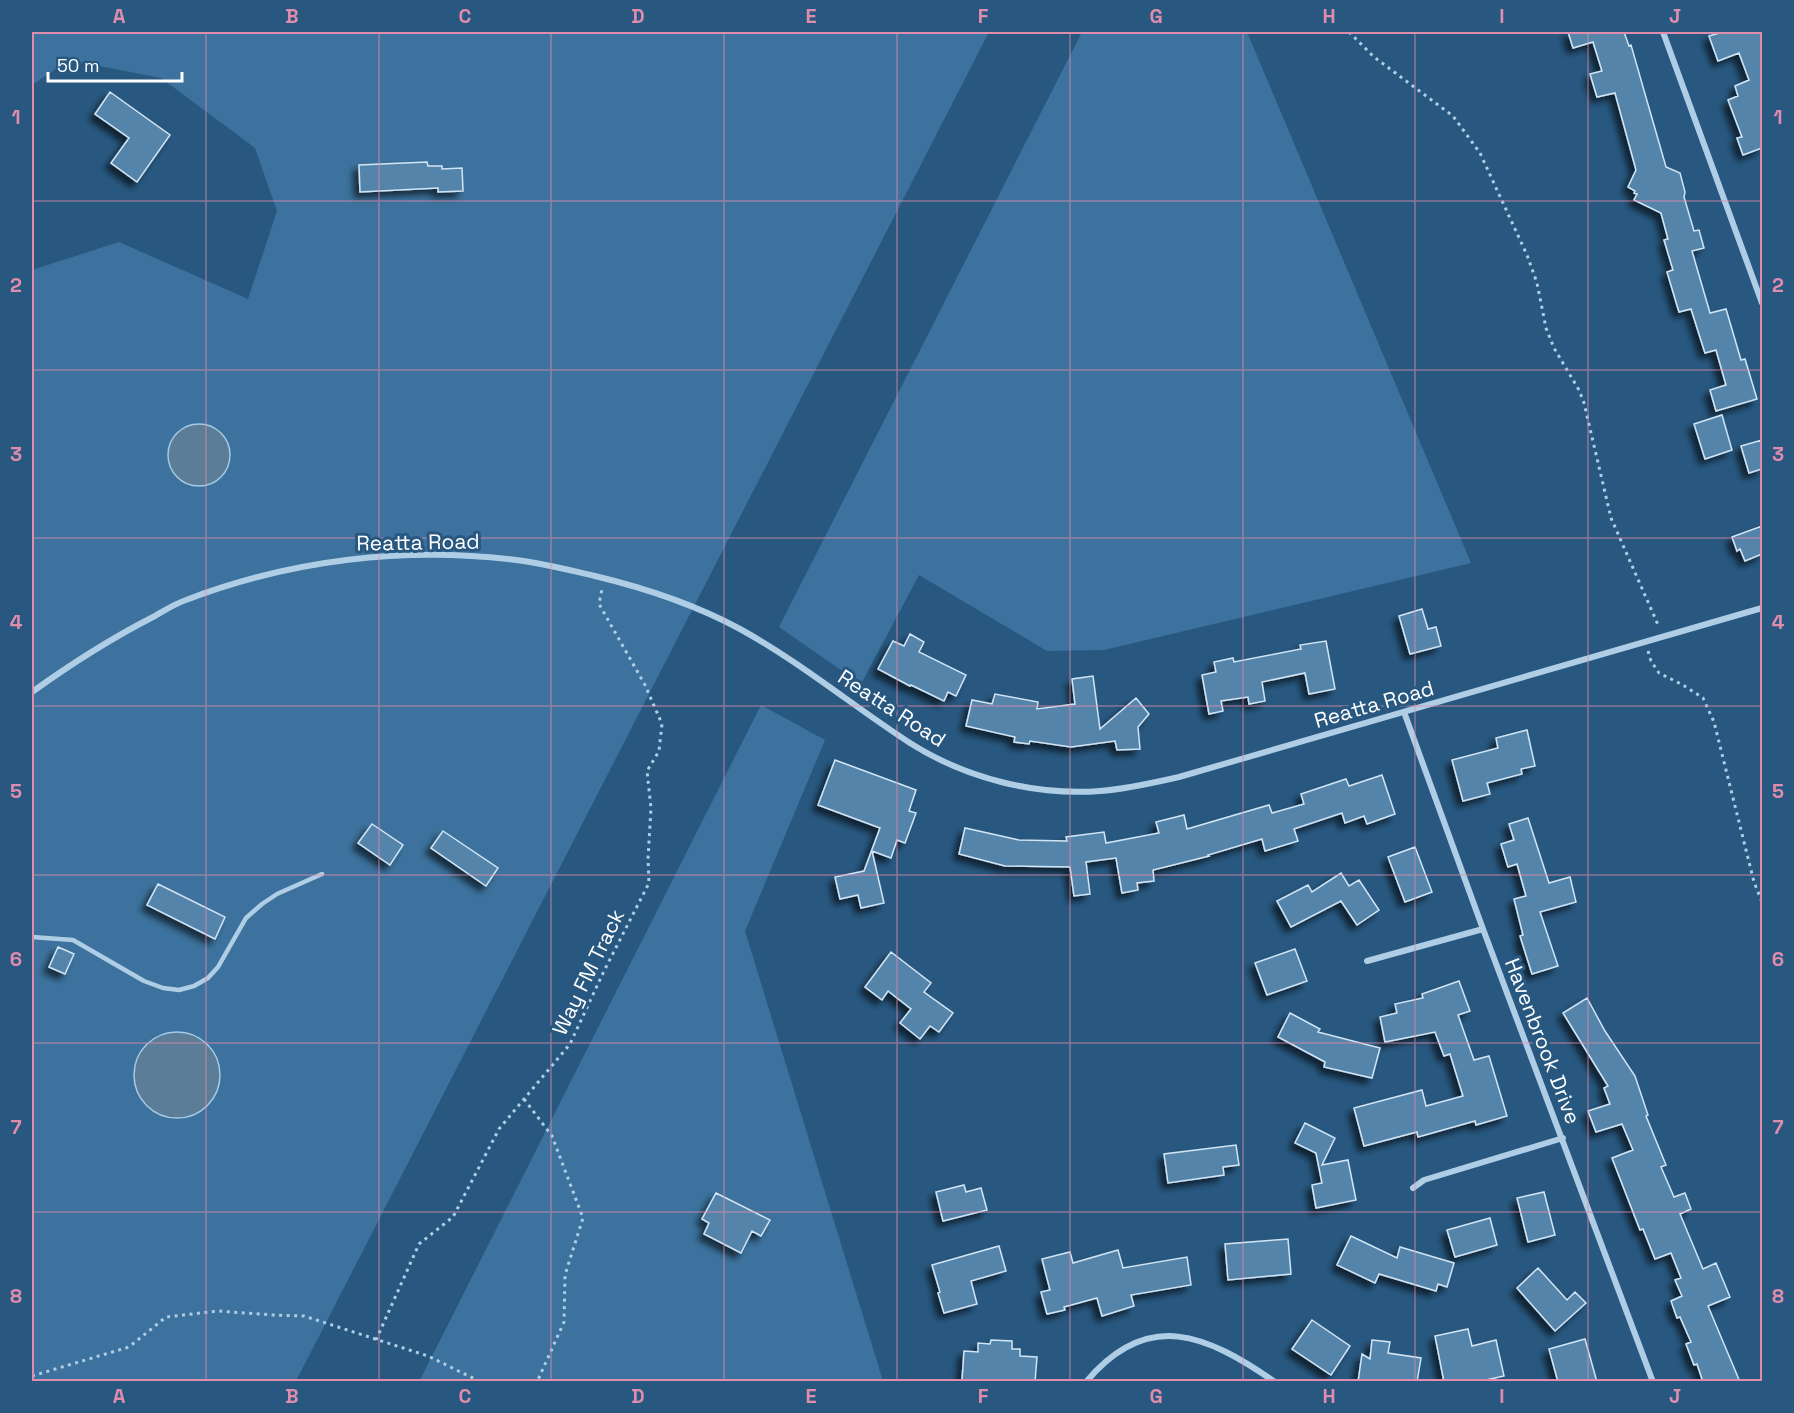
<svg xmlns="http://www.w3.org/2000/svg" width="1794" height="1413" font-family="'Space Grotesk',sans-serif">
  <style>
    .green { fill: #3c729d }
    .water { fill: #5b7d98; stroke: #a4cae6; stroke-width: 1.5 }
    .building { fill: #5484aa; stroke: #d2e5f5; stroke-width: 1.5; filter: url(#shadow) }
    .lines { fill: none; stroke-linecap: round; stroke-linejoin: round }
    .path { stroke: #afcee5; stroke-width: 3; stroke-dasharray: 3 4.5; stroke-linecap: butt }
    .service { stroke: #afcee5; stroke-width: 4.5 }
    .minor { stroke: #afcee5; stroke-width: 6 }
    .grid { fill: none; stroke: #e08cad; stroke-width: 1.5; stroke-opacity: 0.55 }
    .labels { text-anchor: middle; dominant-baseline: central; stroke-width: 6; stroke-linejoin: round; paint-order: stroke }
    .street-label { font-size: 21px; fill: #fff; stroke: #285880 }
    .neatline { fill: none; stroke: #e08cad; stroke-width: 2 }
    .grid-label { font-size: 20px; text-anchor: middle; font-weight: bold; fill: #e08cad }
  </style>
  <defs>
    <filter id="shadow"><feDropShadow dx="-5.5" dy="5.5" stdDeviation="3" flood-color="#0009"/></filter>
  </defs>
  <rect width="100%" height="100%" fill="#285880"/>
  <path class="green" d="M32,32h957l-693,1349h-264v-1111l87,-28 129,57 29,-88 -22,-63 -94,-70 -92,-18 -37,25z
    M1082,32h165l224,531 -367,87 -57,1 -128,-76 -58,109 -82,-57z
    M761,705l64,35 -80,191 138,450 -464,1z"/>
  <path class="water" d="M168 455a31 31 0 1 1 62 0a31 31 0 1 1-62 0Z
    M134 1075a43 43 0 1 1 86 0a43 43 0 1 1-86 0Z"/>
  <path class="building" d="M1568,32h56l5,14 2,-1 35,122 14,6 5,19 -1,5 10,34 5,-1 5,18 -12,3 18,62 16,-4 15,51 4,-1 12,40 -41,12 -6,-21 16,-5 -10,-35 -11,3 -14,-44 -12,3 -12,-40 6,-2 -9,-30 4,-1 -7,-26 -27,-13 3,-6 -3,-1 1,-2 -7,-4 8,-17 -21,-77 -18,4 -7,-23 12,-3 -9,-29 -20,6z
    M1723,32h39v116l-19,7 -6,-17 5,-1 -14,-37 10,-4 -3,-10 14,-6 -10,-27 -21,8 -9,-25z
    M110,92l60,43 -33,47 -26,-19 18,-25 -34,-24z
    M427,162l1,4h14v3l20,-1 1,23 -25,1v-4l-78,4 -1,-27z
    M1722,415l10,35 -27,9 -11,-35z
    M1762,440v29l-13,4 -8,-27z
    M1762,526v28l-17,7 -5,-12 -3,2 -5,-14z
    M1422,609l6,20 8,-2 5,19 -31,8 -11,-38z
    M910,634l14,8 -5,10 47,23 -10,21 -8,-4 -4,9 -33,-16 -1,1 -32,-17 15,-28 11,5z
    M1326,641l9,48 -26,5 -4,-21 -43,9 3,19 -16,3 -1,-7 -27,4 2,10 -14,3 -7,-39 14,-3 -2,-10 19,-4 1,4 67,-13 -1,-4z
    M1093,676l7,53 36,-31 13,16 -11,13 2,22 -23,1 -2,-9 -44,6 -41,-6 -1,3 -15,-2 1,-5 -49,-11 6,-26 20,4 3,-10 43,8 -1,7 38,-5 -3,-25z
    M1527,730l8,36 -14,3 1,5 -35,9 3,11 -27,7 -11,-41 46,-12 -2,-10z
    M835,760l81,30 -7,21 7,2 -11,30 -8,-3 -6,18 -19,-7 12,52 -23,5 -3,-13 -18,4 -5,-22 29,-6 16,-43 -62,-23z
    M1382,775l13,39 -28,10 -3,-8 -19,7 -3,-10 -48,16 4,12 -33,10 -3,-12 -54,16 1,1 -56,14 1,11 -17,2 1,7 -16,3 -6,-35 -30,4 4,32 -16,2 -4,-29 -65,-1 -46,-12 6,-26 54,12 48,1 -1,-4 38,-5 2,11 53,-10 -3,-11 28,-7 3,14 82,-24 3,8 32,-9 -3,-10 45,-15 3,7z
    M1528,818l21,65 21,-6 6,25 -36,10 18,54 -26,8 -12,-38 3,-1 -9,-36 12,-3 -9,-32 -9,3 -7,-23 13,-4 -5,-16z
    M372,824l31,21 -13,20 -32,-22z
    M443,831l55,37 -12,18 -55,-38z
    M1415,847l17,45 -27,10 -17,-45z
    M1341,873l8,13 10,-6 20,30 -22,15 -16,-24 -50,26 -14,-26 31,-16 4,7z
    M158,884l67,33 -10,22 -68,-34z
    M58,947l16,7 -9,20 -16,-7z
    M1295,949l12,32 -40,14 -12,-32z
    M891,952l40,31 -7,9 29,21 -14,19 -9,-6 -10,13 -20,-16 11,-14 -23,-18 -6,9 -17,-13z
    M1459,981l11,30 -12,4 16,45 15,-4 18,60 -31,9 -1,-4 -57,16 -1,-5 -53,14 -10,-38 68,-18 4,16 37,-10 -13,-42 -6,2 -9,-24 -50,10 -5,-25 17,-4 -2,-9 28,-6 -1,-4z
    M1587,998l18,33 30,45 13,39 -2,1 20,49 -5,2 13,30 11,-4 6,16 -11,5 23,55 13,-6 14,34 -22,9 32,76h-37l-6,-18 -3,1 -8,-21 5,-2 -11,-25 -3,1 -6,-17 11,-5 -7,-16 6,-2 -10,-25 -16,6 -12,-30 -3,1 -28,-72 21,-8 -11,-26 -26,8 -8,-21 22,-7 -6,-16 4,-2 -45,-73z
    M1290,1013l30,16 -2,3 62,16 -8,30 -48,-11 1,-5 -47,-25z
    M1305,1123l30,15 -13,27 26,-5 8,40 -40,8 -4,-23 10,-2 -6,-30 -21,-10z
    M1236,1145l3,20 -16,2 1,8 -56,8 -4,-29z
    M964,1185l2,7 15,-4 6,22 -44,11 -7,-29z
    M1544,1192l11,43 -27,7 -11,-44z
    M716,1193l54,27 -9,16 -9,-5 -11,22 -37,-19 5,-11 -7,-4z
    M1490,1218l7,27 -42,12 -8,-27z
    M1351,1236l46,22 3,-11 54,16 -7,24 -9,-3 -2,7 -57,-17 -4,9 -38,-18z
    M1288,1239l3,35 -63,6 -3,-36z
    M999,1246l7,25 -35,10 6,23 -33,9 -6,-20 2,-1 -8,-27z
    M1118,1250l5,18 64,-11 4,28 -60,10 3,11 -32,10 -5,-18 -33,9 1,3 -18,4 -6,-22 9,-2 -8,-31 28,-7 3,11z
    M1538,1268l29,32 8,-8 11,11 -31,28 -38,-43z
    M1312,1320l38,26 -19,29 -39,-26z
    M1468,1329l4,17 24,-6 8,36 -27,6h-33l-9,-46z
    M1585,1339l12,43h-39l-9,-33z
    M991,1340l21,1v8h8v7l17,1 -2,25 -73,-2 2,-29 14,1v-9l12,1z
    M1372,1340l18,2 -2,11 33,5 -4,24h-59l4,-28 8,5z"/>
  <g class="lines">
    <path class="path" d="M1349,32l25,25 79,59 27,37 47,102 10,28 9,45 8,20 25,42 5,13 27,115 48,109
      M1648,651l3,10 8,12 24,12 20,13 11,24 40,160 8,20
      M524,1099l28,37 31,82 -18,57 -1,47 -27,60
      M376,1340l43,-96 34,-27 46,-88 71,-85 34,-73 45,-88 -1,-24 3,-51 -4,-37 12,-20 3,-27 -17,-39 -46,-81 3,-15
      M32,1376l97,-29 37,-30 52,-6 55,4 31,1 124,40 53,26"/>
    <path class="service" d="M32,937l41,3 71,41 19,7 16,2 15,-4 14,-8 10,-11 28,-49 16,-14 15,-10 45,-20"/>
    <path class="minor" d="M1663,32l99,271
      M32,692c39,-28 78,-53 121,-75 11,-6 21,-13 33,-17 104,-40 219,-54 330,-40 26,3 53,10 79,16 50,12 99,28 145,53 60,33 113,77 170,114 55,35 125,53 190,48 27,-2 53,-8 79,-14l583,-169
      M1404,712l79,217 170,453
      M1367,961l116,-32
      M1413,1188l11,-8 139,-42
      M1086,1382c62,-74 121,-47 189,0"/>
  </g>
  <path class="grid" d="M206,32v1350M379,32v1350M551,32v1350M724,32v1350M897,32v1350M1070,32v1350M1243,32v1350M1415,32v1350M1588,32v1350M32,201h1730M32,370h1730M32,538h1730M32,706h1730M32,875h1730M32,1043h1730M32,1212h1730"/>
  <g class="labels">
    <g class="street-label">
      <text transform="translate(418 542) rotate(-1)">Reatta Road</text>
      <text transform="translate(1374 704) rotate(-16)">Reatta Road</text>
      <text transform="translate(892 708) rotate(33)">Reatta Road</text>
      <text transform="translate(588 972) rotate(-64)">Way FM Track</text>
      <text transform="translate(1543 1041) rotate(69)">Havenbrook Drive</text>
    </g>
  </g>
  <rect width="1794" height="1413" fill="none" stroke="#285880" stroke-width="66"/>
  <path d="M48 72v9h134v-9" fill="none" stroke="#ffffff" stroke-width="3"/>
  <text x="57" y="72" font-size="18" fill="#ffffff" stroke="#285880" stroke-width="4.5" paint-order="stroke">50 m</text>
  <rect x="33" y="33" width="1728" height="1347" class="neatline"/>
  <g class="grid-label">
    <text x="119" y="23">A</text>
    <text x="292" y="23">B</text>
    <text x="465" y="23">C</text>
    <text x="638" y="23">D</text>
    <text x="811" y="23">E</text>
    <text x="983" y="23">F</text>
    <text x="1156" y="23">G</text>
    <text x="1329" y="23">H</text>
    <text x="1502" y="23">I</text>
    <text x="1675" y="23">J</text>
    <text x="16" y="124">1</text>
    <text x="1778" y="124">1</text>
    <text x="16" y="292">2</text>
    <text x="1778" y="292">2</text>
    <text x="16" y="461">3</text>
    <text x="1778" y="461">3</text>
    <text x="16" y="629">4</text>
    <text x="1778" y="629">4</text>
    <text x="16" y="798">5</text>
    <text x="1778" y="798">5</text>
    <text x="16" y="966">6</text>
    <text x="1778" y="966">6</text>
    <text x="16" y="1134">7</text>
    <text x="1778" y="1134">7</text>
    <text x="16" y="1303">8</text>
    <text x="1778" y="1303">8</text>
    <text x="119" y="1403">A</text>
    <text x="292" y="1403">B</text>
    <text x="465" y="1403">C</text>
    <text x="638" y="1403">D</text>
    <text x="811" y="1403">E</text>
    <text x="983" y="1403">F</text>
    <text x="1156" y="1403">G</text>
    <text x="1329" y="1403">H</text>
    <text x="1502" y="1403">I</text>
    <text x="1675" y="1403">J</text>
  </g>
</svg>
